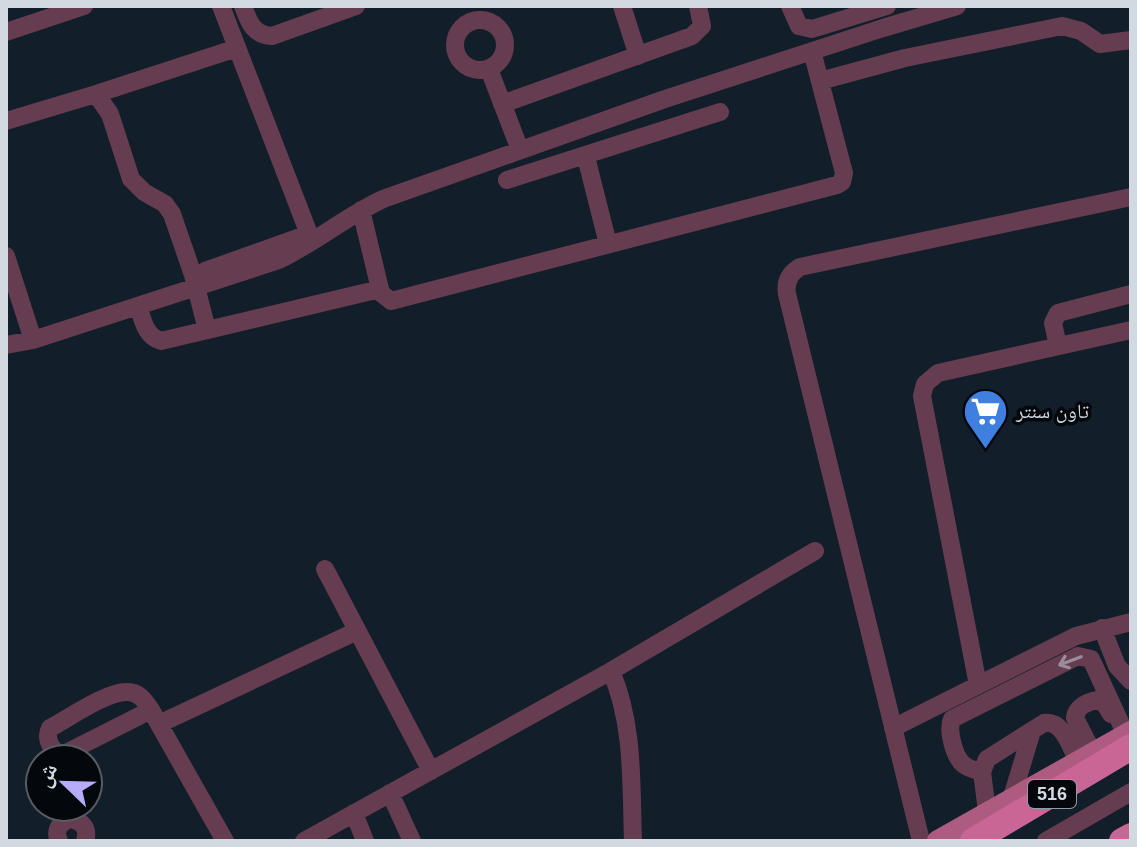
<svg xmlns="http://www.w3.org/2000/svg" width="1137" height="847" font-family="Arial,'Noto Naskh Arabic',sans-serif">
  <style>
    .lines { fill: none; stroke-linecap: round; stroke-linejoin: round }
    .minor { stroke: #663d50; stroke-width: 18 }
    .major { stroke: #ae5b82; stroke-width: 22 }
    .highway { stroke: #ca6696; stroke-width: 26 }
    .oneway { stroke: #9c8b98 }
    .labels { text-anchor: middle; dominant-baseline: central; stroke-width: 7; stroke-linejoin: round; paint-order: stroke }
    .shield { fill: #04080d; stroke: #949aa1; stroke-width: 2 }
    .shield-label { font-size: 18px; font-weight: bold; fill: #d1d9e1 }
    .poi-label { font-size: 20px; fill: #d1d9e1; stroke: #04080d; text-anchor: start }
  </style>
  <rect width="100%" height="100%" fill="#121e2a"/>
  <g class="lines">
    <path class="minor" d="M221,6l88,228
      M243,6c6,16 10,29 29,30l84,-30
      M622,6l16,50
      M790,6l9,20 13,3 75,-23
      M455 45a25 25 0 1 1 50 0a25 25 0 1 1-50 0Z
      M6,32l78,-26
      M489,69l31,81
      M820,81l85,-23 157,-32 19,5 19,13 31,-4
      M96,94l14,20 21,65 13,13 21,12 7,10 21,61 14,55
      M502,104l190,-68 10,-10 -4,-20
      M6,121l90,-27 141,-46
      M586,157l22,87
      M507,180l213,-68
      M361,210l20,83 10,8 446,-116 5,-3 2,-9 -32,-122
      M6,256l27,84
      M205,271l101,-36
      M138,306c5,14 7,30 23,35l219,-52
      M6,345l27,-5 246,-80c37,-18 66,-43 104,-61l282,-100 218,-71 74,-22
      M1058,346l-5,-23 5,-10 73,-19
      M325,569l106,202
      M1102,628l15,38 14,15
      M611,671c23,53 20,113 22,170
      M978,685l-56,-289 3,-12 13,-11 193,-43
      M151,710l-85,43 -6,1c-10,-5 -15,-16 -10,-26 19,-10 56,-36 76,-36 13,-1 19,9 25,18l74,131
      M159,724l198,-93
      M893,728l183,-92 55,-14
      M1093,753l-18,-35c1,-11 12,-16 22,-18l8,4 6,10
      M982,772c-6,-2 -14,-3 -19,-8 -9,-8 -16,-34 -11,-45l126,-63 13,3 35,76
      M390,793l22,48
      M1012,797l20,-66
      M987,811l-5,-39 5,-13 57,-36c19,-3 26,23 34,38
      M354,813l11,28
      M59,841c-5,-11 1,-19 11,-22 13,2 19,10 15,22
      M304,841l307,-170 204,-120
      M921,841l-134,-547c-2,-12 3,-21 13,-27l331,-70
      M1046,841l85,-49"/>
    <path class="major" d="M938,841l193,-109"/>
    <path class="highway" d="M973,841l158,-94
      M1122,841l9,-5"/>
  </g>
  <defs><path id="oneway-shaft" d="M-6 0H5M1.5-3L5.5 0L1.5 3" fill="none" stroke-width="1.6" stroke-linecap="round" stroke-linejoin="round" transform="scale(2)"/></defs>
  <use class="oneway" href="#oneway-shaft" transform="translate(1070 661) rotate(159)"/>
  <defs>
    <symbol id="supermarket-pin" viewBox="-11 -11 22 30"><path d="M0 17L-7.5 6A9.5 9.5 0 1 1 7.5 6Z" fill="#3f7fe0" stroke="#04080d"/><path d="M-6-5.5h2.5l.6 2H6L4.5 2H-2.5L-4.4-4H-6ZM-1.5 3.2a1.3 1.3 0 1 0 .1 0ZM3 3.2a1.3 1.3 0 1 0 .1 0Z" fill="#fff"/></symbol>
  </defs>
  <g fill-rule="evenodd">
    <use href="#supermarket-pin" x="960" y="386" width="51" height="69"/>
  </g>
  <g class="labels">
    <rect class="shield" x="1028" y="780" width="48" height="28" rx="6"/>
    <g class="shield-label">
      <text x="1052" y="794">516</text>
    </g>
    <g class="poi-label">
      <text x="1016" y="411">تاون سنتر</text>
    </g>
  </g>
  <rect width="1137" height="847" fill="none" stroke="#d1d9e1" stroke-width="16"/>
  <g transform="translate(64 783) rotate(293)"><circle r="38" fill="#04080d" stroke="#565c62" stroke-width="2"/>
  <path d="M0-6L14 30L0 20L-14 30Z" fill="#b8abf7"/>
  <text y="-12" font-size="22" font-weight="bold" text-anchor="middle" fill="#d1d9e1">ش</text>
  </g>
</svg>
